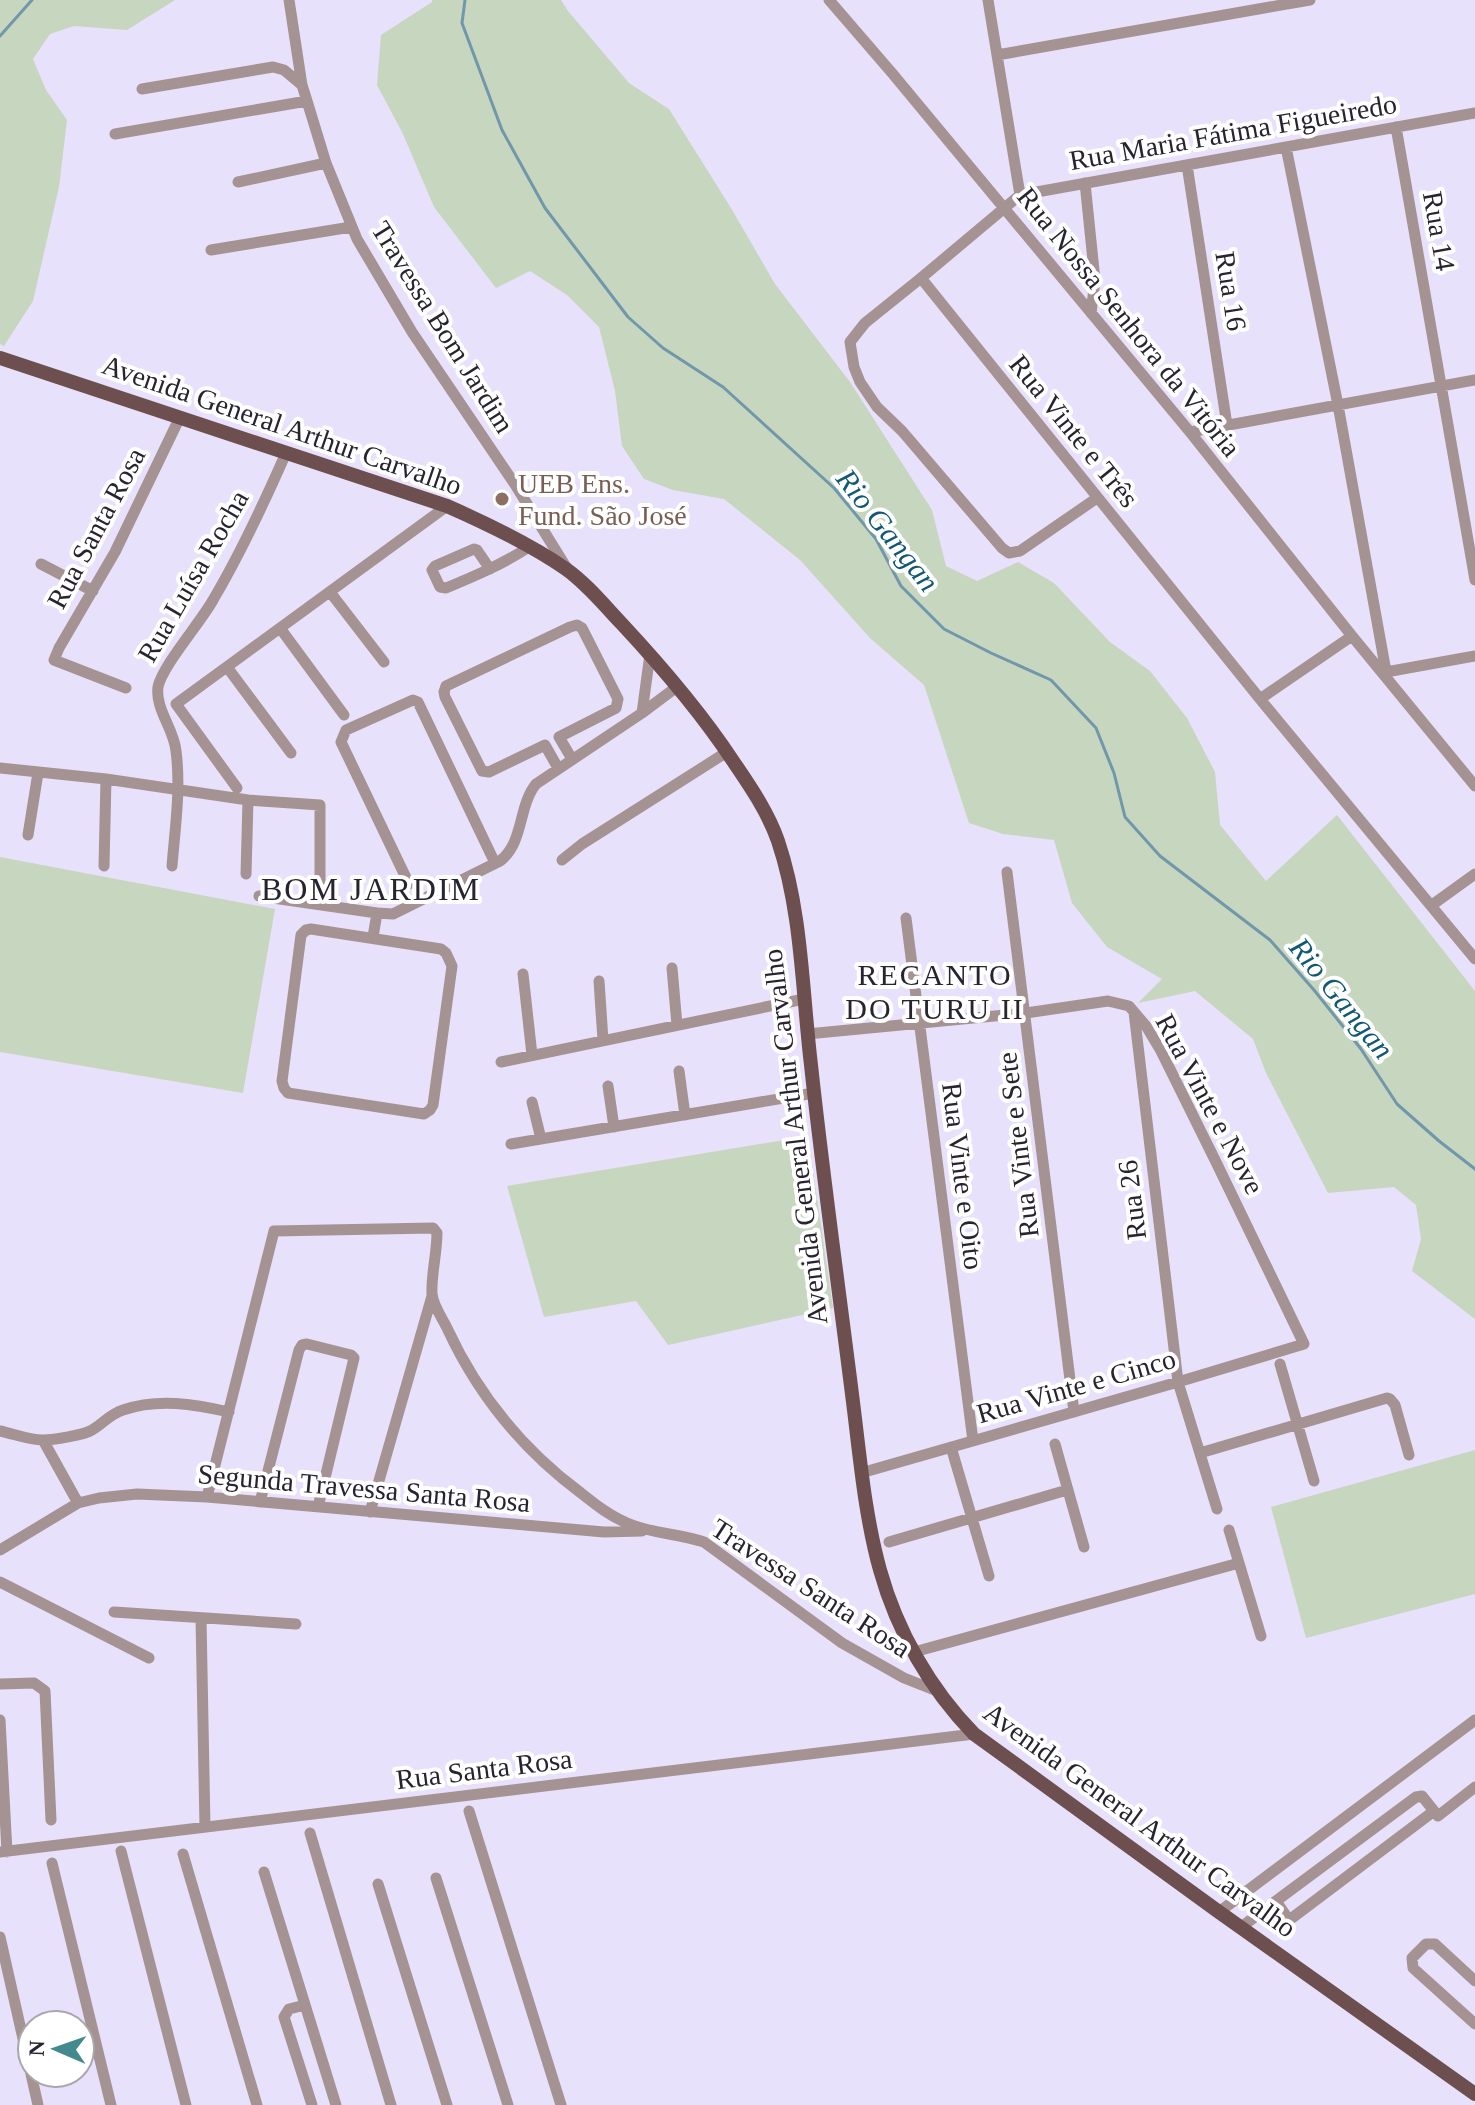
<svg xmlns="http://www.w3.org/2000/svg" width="1475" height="2105" font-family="Georgia,serif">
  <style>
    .green { fill: #c7d6bf }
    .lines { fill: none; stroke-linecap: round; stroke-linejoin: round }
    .stream { stroke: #7197aa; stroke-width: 3 }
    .minor { stroke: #a49392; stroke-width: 11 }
    .major { stroke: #6c4f4e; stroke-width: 14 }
    .education-dot { fill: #8d6e63; stroke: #fff; stroke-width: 3 }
    .labels { text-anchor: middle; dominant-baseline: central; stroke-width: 8; stroke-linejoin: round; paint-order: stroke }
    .street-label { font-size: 28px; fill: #272430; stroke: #fff }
    .education-label { font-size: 28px; fill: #785e54; stroke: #fff; text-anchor: start }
    .water-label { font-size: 30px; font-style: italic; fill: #115875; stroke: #fff }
    .neighbourhood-label { font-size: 30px; letter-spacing: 2px; fill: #272430; stroke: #fff }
    .quarter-label { font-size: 32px; letter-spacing: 2px; fill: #272430; stroke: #fff }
  </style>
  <rect width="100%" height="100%" fill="#e8e1fb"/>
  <path class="green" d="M0,0h175l-48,30 -53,-4 -24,8 -17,25 13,31 21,30 -8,67 -26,114 -29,45 -4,-2z
    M432,0h129l7,11 61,72 40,26 62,99 44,76 75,98 82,128 14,56 31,15 41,-19 36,21 56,59 40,29 37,47 28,54 5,53 46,56 71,-66 138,176v328l-63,-48 9,-32 -5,-34 -22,-18 -66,6 -62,-120 -13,-34 -58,-48 -57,12 24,-24 -55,-32 -35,-44 -18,-63 -51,-6 -34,-11 -45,-138 -54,-47 -70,-78 -76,-61 -51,-9 -29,-11 -22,-33 -7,-55 -16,-64 -32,-32 -37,-24 -34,17 -62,-81 -31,-73 -26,-49 4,-50 51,-33z
    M0,857l275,52 -32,184 -243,-41z
    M808,1136l25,172 -165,37 -32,-44 -92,16 -37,-131z
    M1475,1450v144l-169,44 -35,-131z"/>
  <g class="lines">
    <path class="stream" d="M465,0l-3,23 40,107 43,78 83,109 35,31 60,39 111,101 42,51 25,47 43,43 47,24 60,27 45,48 18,45 11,44 35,39 110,84 44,50 47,59 36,55 42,37 36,28
      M0,36l32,-36"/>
    <path class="minor" d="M289,0l13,85 5,16 19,62 31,76 55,93 104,154 50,81
      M829,0l63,73 298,359 162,204 123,150
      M988,0l32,195
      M997,55l313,-55
      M142,89l131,-22 11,3 18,15
      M1475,113l-455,82 -99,83 339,421 215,260
      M1396,127l79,453
      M115,134l192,-33
      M1286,147l52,258 49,272
      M1187,165l40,260
      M238,182l88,-19
      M1085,183l10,97 -4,33
      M211,250l140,-23
      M921,278l-56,45 -15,19 4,25 6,15 17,25 25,24 100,117 7,5 11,-2 77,-53
      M1190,432l285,-52
      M41,564l52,27
      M490,569l-13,-19 -3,-1 -39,17 -3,4 8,17 6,1c29,-12 57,-24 83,-41
      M330,592l54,70
      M280,628l64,87
      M227,667l64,86
      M1386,672l89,-16
      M126,688l-72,-28 5,-12 56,-96 65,-135
      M1260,699l92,-63
      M642,713l8,-59
      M0,768l106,11 142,21 72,5v80
      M558,768l-13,-23 -56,27 -7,-1 -37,-74 -1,-5 2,-6 124,-59 7,-2 5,3 36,71 -2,9 -57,29 13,22
      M237,788l-61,-84 271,-198
      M28,835l10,-62
      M562,860l20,-16 145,-92
      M104,866l2,-87
      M172,866c3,-38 9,-77 4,-115 -2,-22 -21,-42 -18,-64 4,-21 43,-65 55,-87 28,-47 51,-97 73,-147
      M1007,872l67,540
      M246,874l2,-74
      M409,884l-68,-142 5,-12 67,-30 5,2 77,161
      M259,896l118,17 16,1 107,-53c24,-18 18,-55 36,-77l106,-71 36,-27
      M1432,905l43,-31
      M906,918l67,523
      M311,929l130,20 5,4 6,13 -19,139 -3,5 -6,4 -136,-21 -4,-5 -2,-7 19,-146 5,-5z
      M373,937l4,-24
      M672,968l5,57
      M523,974l9,81
      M599,981l4,59
      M1134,1012l44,370 39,127
      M807,1034l219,-21 82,-12 21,5 17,20 15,25 55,111 88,182 -126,38 -317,91
      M501,1062l303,-63
      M679,1071l6,44
      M608,1086l6,41
      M532,1102l9,37
      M511,1144l303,-51
      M1280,1364l34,117
      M0,1431c14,3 29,9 43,9 10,0 41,-5 49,-10 12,-7 18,-16 31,-20 35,-12 71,-6 106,2
      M43,1440l35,63
      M1055,1444l29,103
      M951,1447l38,129
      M1200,1453l187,-55 3,1 5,6 14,50
      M207,1497l67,-266 159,-3 4,5c0,20 -6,42 -5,61 1,11 10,24 15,34 30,65 76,122 134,165 15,12 29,23 46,30 25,11 50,10 77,19l138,101 62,35 33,13
      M260,1502l39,-152 3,-5 5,-1 44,11 3,3 -36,149
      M370,1512l62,-216
      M1229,1530l32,106
      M889,1542l178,-52
      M0,1550l78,-47 21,-5 38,-4 70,3 397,35 38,-1
      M0,1582l149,76
      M114,1612l182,12
      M201,1618l4,209
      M914,1652l325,-89
      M0,1684l34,-1 11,8 6,129
      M0,1720l7,132
      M469,1811l92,294
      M1438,1816l37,-29
      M310,1833l81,272
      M121,1851l65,254
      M0,1852l974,-118
      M183,1854l74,251
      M52,1863l59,242
      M264,1872l72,233
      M436,1878l72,227
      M378,1884l69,221
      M1219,1912l256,-192
      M1240,1928l36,-27 140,-104 6,-1 12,15 -142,107 -5,-1 -11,-16
      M0,1937l38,168
      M1475,1981l-40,-37h-9l-14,14 1,10 62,56
      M305,2005l-16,4 -5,8 28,88"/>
    <path class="major" d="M0,358l447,148c41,18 83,38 119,63 21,15 38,36 56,55 40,43 78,87 111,137 17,25 35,51 45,80 24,71 24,149 33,224 12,112 28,225 42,337 7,56 12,114 27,168 17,61 50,119 94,164l245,178 256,182"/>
  </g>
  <circle class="education-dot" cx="502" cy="499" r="8"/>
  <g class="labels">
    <g class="street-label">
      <text transform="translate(1233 132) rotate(-10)">Rua Maria Fátima Figueiredo</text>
      <text transform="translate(1439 231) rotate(80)">Rua 14</text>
      <text transform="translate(1231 291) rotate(81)">Rua 16</text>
      <text transform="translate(1129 322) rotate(51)">Rua Nossa Senhora da Vitória</text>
      <text transform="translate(443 327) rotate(58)">Travessa Bom Jardim</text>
      <text transform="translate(282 425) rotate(19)">Avenida General Arthur Carvalho</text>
      <text transform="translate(1074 431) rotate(51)">Rua Vinte e Três</text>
      <text transform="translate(96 528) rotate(-62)">Rua Santa Rosa</text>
      <text transform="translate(193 576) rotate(-60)">Rua Luísa Rocha</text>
      <text transform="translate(1210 1104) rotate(62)">Rua Vinte e Nove</text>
      <text transform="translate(795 1137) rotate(-97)">Avenida General Arthur Carvalho</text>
      <text transform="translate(1018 1145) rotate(-97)">Rua Vinte e Sete</text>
      <text transform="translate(963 1176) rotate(83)">Rua Vinte e Oito</text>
      <text transform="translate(1132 1200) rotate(-97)">Rua 26</text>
      <text transform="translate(1076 1386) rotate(-16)">Rua Vinte e Cinco</text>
      <text transform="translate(364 1488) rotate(5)">Segunda Travessa Santa Rosa</text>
      <text transform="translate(811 1588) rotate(33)">Travessa Santa Rosa</text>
      <text transform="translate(484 1769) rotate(-7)">Rua Santa Rosa</text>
      <text transform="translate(1140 1820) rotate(36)">Avenida General Arthur Carvalho</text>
    </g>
    <g class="education-label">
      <text x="518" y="483">UEB Ens.<tspan x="518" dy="32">Fund. São José</tspan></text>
    </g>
    <g class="water-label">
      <text transform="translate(888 530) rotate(52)">Rio Gangan</text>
      <text transform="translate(1342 998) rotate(51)">Rio Gangan</text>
    </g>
    <g class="neighbourhood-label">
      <text x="935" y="974">RECANTO<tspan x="935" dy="34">DO TURU II</tspan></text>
    </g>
    <g class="quarter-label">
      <text x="371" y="889">BOM JARDIM</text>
    </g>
  </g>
  <g transform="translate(56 2049) rotate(272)"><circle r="38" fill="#ffffff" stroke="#a9a7ac" stroke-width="2"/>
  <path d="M0-6L14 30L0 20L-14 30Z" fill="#438a8f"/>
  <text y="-12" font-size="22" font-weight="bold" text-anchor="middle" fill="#272430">N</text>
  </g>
</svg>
